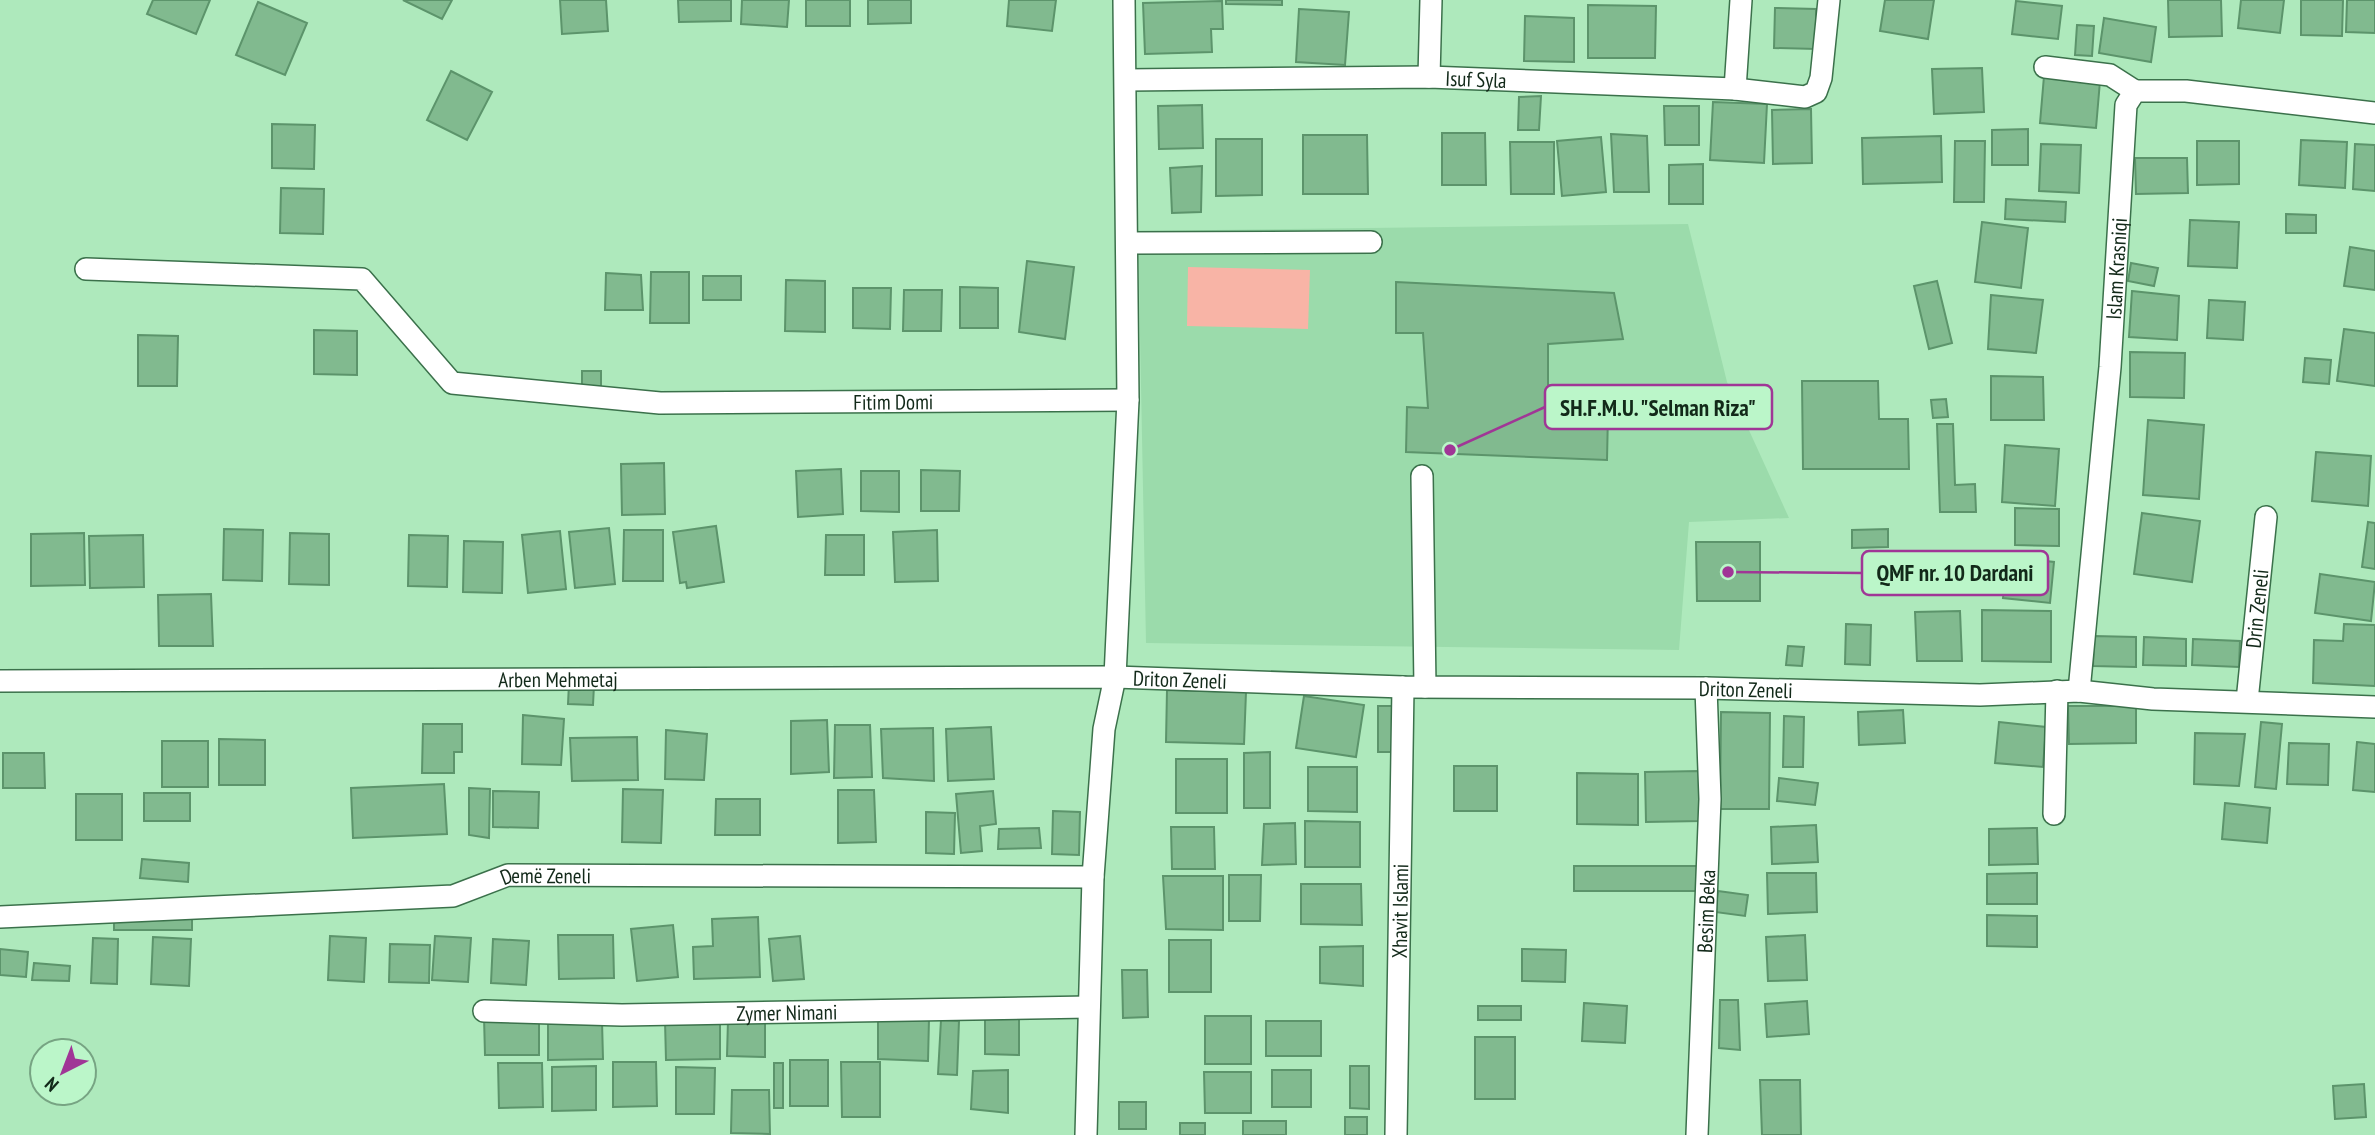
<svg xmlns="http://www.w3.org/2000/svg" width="2375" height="1135" font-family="'PT Sans Narrow',sans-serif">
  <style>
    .built { fill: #9bdbab }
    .green { fill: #f8b4a6 }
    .building { fill: #81ba8f; stroke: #5c946b; stroke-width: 2 }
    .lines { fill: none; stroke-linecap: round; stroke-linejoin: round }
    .minor-casing { stroke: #3b714b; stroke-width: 24 }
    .minor { stroke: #fff; stroke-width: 21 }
    .labels { text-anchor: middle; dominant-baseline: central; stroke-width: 6; stroke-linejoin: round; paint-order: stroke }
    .street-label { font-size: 21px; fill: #122919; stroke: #bbf6c9 }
    .leader { fill: none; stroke: #a03696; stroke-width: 2.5 }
    .callout-dot { fill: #a03696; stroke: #bbf6c9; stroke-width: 2.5 }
    .callout { fill: #bbf6c9; stroke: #a03696; stroke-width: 2.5 }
    .callout-label { font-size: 23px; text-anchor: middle; font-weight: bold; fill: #122919 }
  </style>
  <rect width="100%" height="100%" fill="#aee9bc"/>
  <path class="built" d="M1688,224l39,158 62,136 -100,4 -10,128 -533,-7 -8,-412z"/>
  <path class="green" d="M1188,267l122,3 -2,59 -121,-3z"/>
  <path class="building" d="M153,0h57l-14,34 -49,-20z
    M403,0h49l-10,19z
    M560,0h46l2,31 -46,3z
    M678,0h53v21l-52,1z
    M742,0h47l-2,27 -46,-3z
    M806,0h44v26h-44z
    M868,0h43v23l-43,1z
    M1009,0h47l-4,31 -45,-5z
    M1226,0h56v5l-56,-1z
    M1885,0h49l-6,39 -48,-8z
    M2168,0h53l1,36 -53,1z
    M2241,0h43l-4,33 -42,-5z
    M2301,0h42l-1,36 -41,-1z
    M2347,0h28v33l-29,-1z
    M1222,1l1,28h-12l1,23 -67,2 -2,-51z
    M2016,1l46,5 -4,33 -46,-5z
    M258,2l49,21 -22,52 -49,-20z
    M1588,5l68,1 -1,52h-67z
    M1775,8l41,1v40l-42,-1z
    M1299,9l50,3 -4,53 -49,-3z
    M1525,16l49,2v44l-50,-1z
    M2104,18l52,9 -5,35 -52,-9z
    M2077,25l17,1 -2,30 -17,-1z
    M1982,68l2,44 -50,2 -2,-45z
    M451,71l41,21 -25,48 -40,-20z
    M2044,76l56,5 -4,47 -56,-5z
    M1541,96l-2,34h-21l1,-33z
    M1713,102l54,2 -3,59 -54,-3z
    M1202,105l1,43 -44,1 -1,-43z
    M1664,106h35v39h-34z
    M1811,109l1,54 -39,1 -1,-54z
    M272,124l43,1 -1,44 -42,-1z
    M2028,129v36h-36v-35z
    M1442,133h43l1,52h-44z
    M1611,134l36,2 2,56h-35z
    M1303,135h64l1,59h-65z
    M1941,136l1,46 -79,2 -1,-46z
    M1601,137l5,55 -44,4 -5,-55z
    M1216,139h46v56l-46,1z
    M2301,140l46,2 -2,46 -46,-3z
    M1955,141h30l-1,61h-30z
    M2197,141h42v43l-42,1z
    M1510,142h44v52h-43z
    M2041,144l40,1 -2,48 -40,-2z
    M2355,144l20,1v46l-22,-2z
    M2135,158h52l1,35 -52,1z
    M1703,164v40h-34v-39z
    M1202,166l-1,46 -29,1 -2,-45z
    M281,188l43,1 -1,45 -43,-1z
    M2006,199l60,3 -1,20 -60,-3z
    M2286,214l30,1v18h-30z
    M2190,220l49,2 -2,46 -49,-2z
    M1982,222l46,6 -7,60 -46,-6z
    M2350,247l25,4v39l-31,-4z
    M1027,261l47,6 -9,72 -46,-7z
    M2131,263l27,5 -4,18 -26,-5z
    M651,272h38v51h-39z
    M606,273l35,2 2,35h-38z
    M703,276h38v24h-38z
    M786,280l39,1v51l-40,-1z
    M1937,281l15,62 -23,6 -15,-63z
    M1396,282l218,11 9,46 -75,5v68l60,1 -1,47 -201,-8 1,-45 21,1 -5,-75h-27z
    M960,287l38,1v40h-38z
    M853,288h38l-1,41 -37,-1z
    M904,290h38l-1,41h-38z
    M2132,291l47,5 -2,44 -48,-3z
    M1991,295l52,5 -7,53 -48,-4z
    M2209,300l36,2 -2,38 -36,-2z
    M2344,329l31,4v53l-38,-5z
    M314,330l43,1v44l-43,-1z
    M138,335l40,1 -1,50h-39z
    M2130,352l55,1 -1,45 -54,-1z
    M2305,358l26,2 -2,24 -26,-2z
    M582,371h19v16l-19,1z
    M1991,376l52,1 1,43h-53z
    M1802,381h76l1,38h29l1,50h-106z
    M1946,399l2,18 -15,1 -2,-18z
    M2148,420l56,5 -5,74 -56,-4z
    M1937,424h16l2,61 20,-1 1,28h-36z
    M2005,445l54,4 -4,57 -53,-4z
    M2316,452l55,4 -3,50 -56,-5z
    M664,463l1,51 -43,1 -1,-51z
    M841,469l2,45 -45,3 -2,-46z
    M921,470l39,1 -1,40h-38z
    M861,471h38v41l-38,-1z
    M2015,508l44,1v37l-44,-1z
    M2142,513l58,8 -8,61 -58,-8z
    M2368,522l7,1v46l-13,-2z
    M716,526l8,56 -37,6 -1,-6 -6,1 -7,-51z
    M609,528l6,56 -40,4 -6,-56z
    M224,529l39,1 -1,51 -39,-1z
    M1888,529v18l-36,1v-18z
    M624,530h39v51h-40z
    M937,530l1,51 -43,1 -2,-50z
    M560,531l6,58 -38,4 -6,-58z
    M84,533l1,52 -54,1v-52z
    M290,533l39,1v51l-40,-1z
    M143,535l1,52 -54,1 -1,-52z
    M409,535l39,1 -1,51 -39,-1z
    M826,535h38v40h-39z
    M464,541l39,1 -1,51 -39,-1z
    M1696,542h64v59h-63z
    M2008,557l46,5 -4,41 -47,-5z
    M2320,574l55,8 -4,39 -56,-8z
    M211,594l2,52h-54l-1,-51z
    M1982,610l69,1v51l-69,-1z
    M1960,611l2,50h-45l-2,-49z
    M1846,624l25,1 -1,40 -25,-1z
    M2344,624l31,1v61l-62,-3 1,-43 29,1z
    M2094,636l42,1v30l-43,-1z
    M2144,637l42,2v27l-43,-1z
    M2193,639l47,2 -1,26 -47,-2z
    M1788,646l16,1 -2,19 -16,-1z
    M569,683l25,2 -1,20 -25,-1z
    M1167,690l79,2 -2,52 -78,-2z
    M1304,696l60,9 -8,52 -60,-9z
    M1378,706h17v46h-17z
    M2068,706h68v37l-67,1z
    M1903,710l2,33 -46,2 -1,-33z
    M1721,712l49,1 -1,96h-49z
    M523,715l41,4 -3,46 -39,-1z
    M1784,716l20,1 -1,50h-20z
    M827,720l2,52 -38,2v-53z
    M1999,722l47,5 -3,40 -48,-4z
    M2261,722l21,2 -6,65 -21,-2z
    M423,724h39v28h-8v21h-32z
    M835,725h35l2,52 -38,1z
    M991,727l3,52 -46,2 -2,-52z
    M933,728l1,53 -51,-3 -2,-49z
    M666,730l41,4 -3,46 -39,-1z
    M2195,733l50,1 -6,52 -45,-2z
    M637,737l1,43 -66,1 -2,-43z
    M219,739l46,1v45h-46z
    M162,741h46v46h-46z
    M2357,742l18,2v48l-22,-2z
    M2289,743l40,1 -1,41 -41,-1z
    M1270,752v56h-26v-55z
    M3,753h41l1,35h-42z
    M1176,759h51v54h-51z
    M1454,766h43v45h-43z
    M1308,767h49v45l-49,-1z
    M1699,771l2,50 -55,1 -1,-50z
    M1577,773l61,1v51l-61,-1z
    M1779,778l39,5 -3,22 -38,-4z
    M444,784l3,50 -94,4 -2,-50z
    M469,788l21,1 -1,49 -20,-3z
    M623,789l40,1 -2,53 -39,-1z
    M838,790h36l2,52 -38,1z
    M493,791l46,1 -1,36 -45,-1z
    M993,791l3,33 -16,2 2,25 -21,2 -5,-59z
    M144,793h46v28h-46z
    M76,794h46v46h-46z
    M716,799h44v36h-45z
    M2225,803l45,5 -3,35 -45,-4z
    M1053,811l27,1 -1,43 -27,-1z
    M926,812l29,1 -1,41 -28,-1z
    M1305,821l55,1v45h-55z
    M1295,823l1,41 -34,1 2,-41z
    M1816,825l2,37 -46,2 -1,-37z
    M1171,827h43l1,42h-43z
    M1039,828l2,20 -43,1 1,-20z
    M2037,828l1,36 -49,1v-36z
    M142,859l47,4 -1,19 -48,-4z
    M1574,866h128v25h-128z
    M1767,873h49l1,39 -49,2z
    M2037,873v31h-50v-30z
    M1229,875h32l-1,46h-31z
    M1163,876h60v54l-57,-1z
    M1301,884h60l1,41 -61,-1z
    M1718,891l30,4 -3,21 -30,-4z
    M1987,915l50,1v31l-50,-1z
    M758,917l2,60 -66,2 -1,-32 20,-1 -1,-27z
    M114,918h78v12h-78z
    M673,925l5,52 -41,4 -6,-52z
    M558,935h55l1,43 -55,1z
    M1805,935l2,45 -39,1 -2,-44z
    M330,936l36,2 -2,44 -36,-2z
    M435,936l36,2 -3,44 -36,-2z
    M800,936l4,43 -31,2 -4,-42z
    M153,937l38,2 -2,47 -38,-2z
    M93,938l25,1 -1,45 -26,-1z
    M493,939l36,2 -3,44 -35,-2z
    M1169,940h42v52h-42z
    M390,944l40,1 -1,38 -40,-1z
    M1363,946v40l-43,-3v-36z
    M0,949l28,3 -2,25 -26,-2z
    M1522,949l44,1 -1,32 -43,-1z
    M34,963l36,3 -1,15 -37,-1z
    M1122,970h25l1,47 -25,1z
    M1720,1000h18l2,50 -21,-2z
    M1807,1001l2,33 -42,3 -2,-33z
    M1584,1003l43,3 -2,37 -43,-2z
    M1478,1006h43v14h-43z
    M539,1016v39h-54l-1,-38z
    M1205,1016h46v48h-46z
    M878,1017l51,2 -1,42 -50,-2z
    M985,1017h34v38l-34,-1z
    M728,1020h37v37l-38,-1z
    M941,1020l18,1 -2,54 -19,-1z
    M548,1021h54l1,38 -55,1z
    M665,1021h55v38l-54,1z
    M1266,1021h55v35h-55z
    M1475,1037h40v62h-40z
    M790,1060h38v46h-38z
    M613,1062h43l1,44 -44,1z
    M841,1062h39v55h-38z
    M498,1063h44l1,44 -44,1z
    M774,1063h9v45h-9z
    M596,1066v44l-44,1v-44z
    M1350,1066h19v43l-19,-1z
    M676,1067l39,1 -1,46h-38z
    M1008,1070v43l-37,-4 2,-38z
    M1272,1070h39v37h-39z
    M1204,1072h47v41h-46z
    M1760,1080h40l1,55h-39z
    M2364,1084l2,33 -31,2 -2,-33z
    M732,1090h37l1,44 -39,-1z
    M1119,1102h27v27h-27z
    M1345,1117h22v18h-22z
    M1243,1121h43v14h-43z
    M1180,1123h25v12h-25z"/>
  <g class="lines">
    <defs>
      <g id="minor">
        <path d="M2045,67l65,8 25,16"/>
        <path d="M1429,77l2,-77"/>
        <path id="s1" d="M1126,80l303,-3 306,12 6,-89"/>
        <path d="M1735,89l70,8 11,-5 5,-14 8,-78"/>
        <path d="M1127,243l244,-1"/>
        <path id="s2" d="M86,269l276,10 90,104 208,20 468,-3"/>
        <path d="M1422,476l3,211"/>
        <path id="s3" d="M0,681l1115,-4 288,10 303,1 274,7 99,-4 74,8 222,8"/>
        <path id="s4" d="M2079,691l31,-324 16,-262 9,-14h51l189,22"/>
        <path id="s5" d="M2247,701l19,-184"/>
        <path d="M2054,814l3,-123"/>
        <path id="s6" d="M0,917l453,-21 55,-21 585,2"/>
        <path id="s7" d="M484,1011l138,4 467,-8"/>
        <path d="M1086,1135l7,-258 11,-148 11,-52 13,-277 -4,-400"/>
        <path id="s8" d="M1396,1135l7,-448"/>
        <path id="s9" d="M1697,1135l13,-336 -4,-111"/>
      </g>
    </defs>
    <use href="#minor" class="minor-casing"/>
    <use href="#minor" class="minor"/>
  </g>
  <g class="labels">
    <g class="street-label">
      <text stroke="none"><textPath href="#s1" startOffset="350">Isuf Syla</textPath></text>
      <text stroke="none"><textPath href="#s4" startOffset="424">Islam Krasniqi</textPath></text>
      <text stroke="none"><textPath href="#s2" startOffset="856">Fitim Domi</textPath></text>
      <text stroke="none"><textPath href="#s5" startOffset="93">Drin Zeneli</textPath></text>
      <text stroke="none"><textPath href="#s3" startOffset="558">Arben Mehmetaj</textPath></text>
      <text stroke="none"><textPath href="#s3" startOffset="1180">Driton Zeneli</textPath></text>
      <text stroke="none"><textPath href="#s3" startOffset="1746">Driton Zeneli</textPath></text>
      <text stroke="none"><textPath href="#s6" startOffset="550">Demë Zeneli</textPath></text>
      <text stroke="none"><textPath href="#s8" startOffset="224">Xhavit Islami</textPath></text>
      <text stroke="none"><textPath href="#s9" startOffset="224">Besim Beka</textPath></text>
      <text stroke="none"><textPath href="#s7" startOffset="303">Zymer Nimani</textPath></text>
    </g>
  </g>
  <path class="leader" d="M1450 450L1545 407M1728 572L1862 573"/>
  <g class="callout-dot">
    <circle cx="1450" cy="450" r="7"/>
    <circle cx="1728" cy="572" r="7"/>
  </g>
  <g class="callout">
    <rect x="1545" y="385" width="227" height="44" rx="7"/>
    <rect x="1862" y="551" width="186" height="44" rx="7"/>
  </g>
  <g class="callout-label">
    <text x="1658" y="416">SH.F.M.U. "Selman Riza"</text>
    <text x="1955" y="581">QMF nr. 10 Dardani</text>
  </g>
  <g transform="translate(63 1072) rotate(222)"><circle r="33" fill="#bbf6c9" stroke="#77a483" stroke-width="2"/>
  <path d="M0-5L12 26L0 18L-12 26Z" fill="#a03696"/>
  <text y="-10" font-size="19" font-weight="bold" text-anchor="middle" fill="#122919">N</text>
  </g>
</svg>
